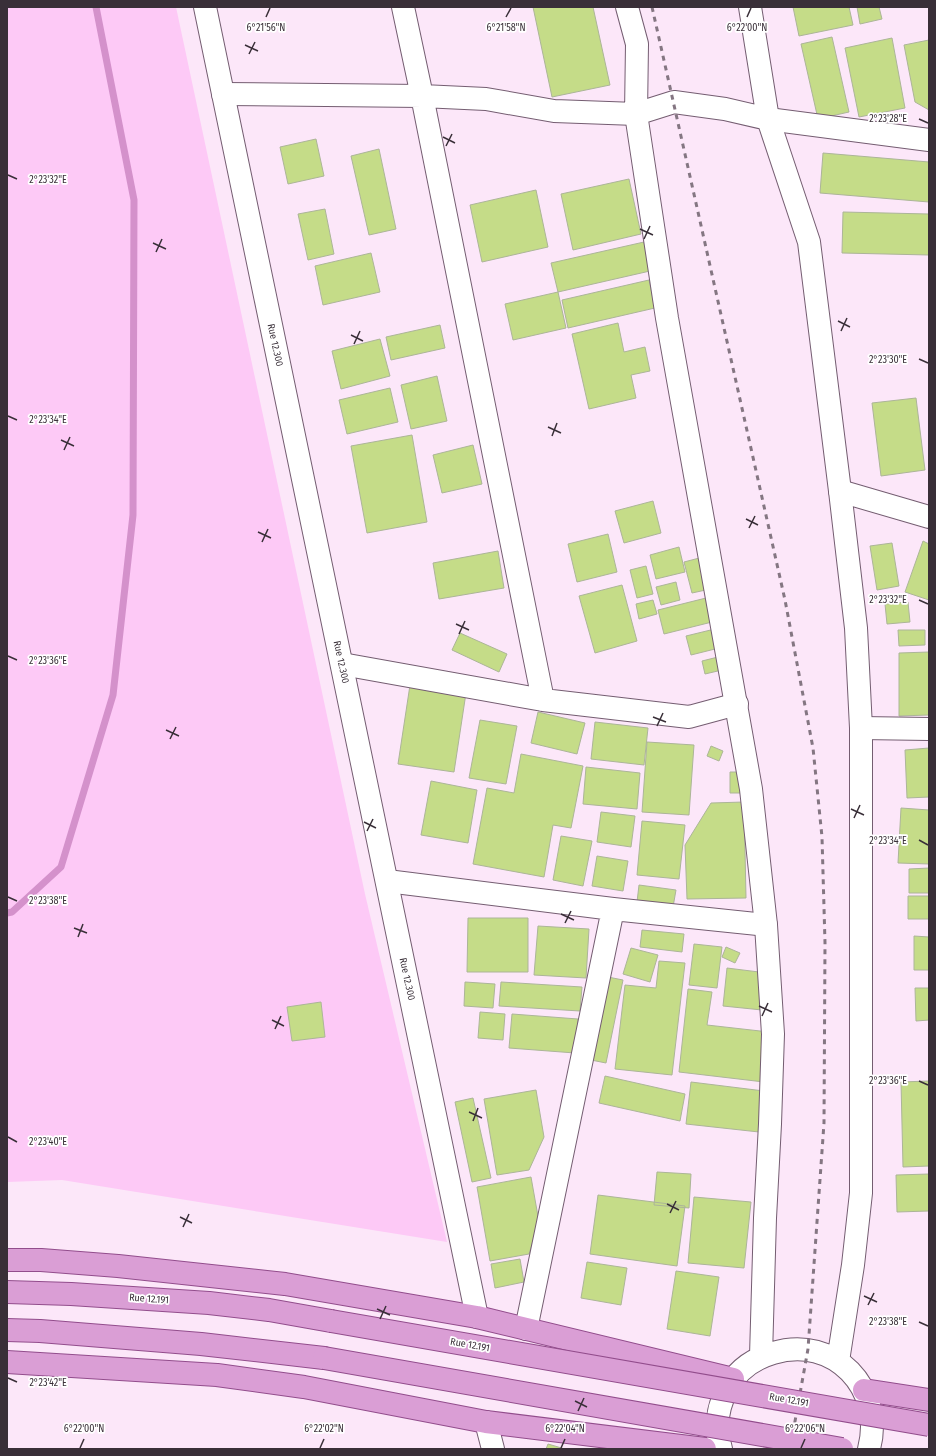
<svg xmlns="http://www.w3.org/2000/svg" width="936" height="1456" font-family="'Fira Sans Condensed',sans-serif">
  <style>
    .green { fill: #fdc9f6 }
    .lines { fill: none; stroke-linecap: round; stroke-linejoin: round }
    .stream { stroke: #d491cb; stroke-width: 7 }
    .building { fill: #c5dc88; stroke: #acb598 }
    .minor-casing { stroke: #745d71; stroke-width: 24 }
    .tertiary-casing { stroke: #745d71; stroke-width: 24 }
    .secondary-casing { stroke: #745d71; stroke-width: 24 }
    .primary-casing { stroke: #924d8c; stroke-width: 24 }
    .minor { stroke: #fff; stroke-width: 22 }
    .tertiary { stroke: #fff; stroke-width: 22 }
    .secondary { stroke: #fff; stroke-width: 22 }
    .primary { stroke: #da9ed5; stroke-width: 22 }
    .rail { stroke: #847682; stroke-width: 3; stroke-dasharray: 5 5; stroke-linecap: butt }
    .primary-bridge-casing { stroke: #924d8c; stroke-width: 24; stroke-linecap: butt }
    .primary-bridge { stroke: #da9ed5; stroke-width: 22 }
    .ticks { fill: none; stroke: #392f38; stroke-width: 1.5 }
    .labels { text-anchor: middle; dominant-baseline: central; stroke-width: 3.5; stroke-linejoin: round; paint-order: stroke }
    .street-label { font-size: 10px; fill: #392f38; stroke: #fff }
    .ticks-label { font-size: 10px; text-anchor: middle; fill: #392f38; stroke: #fff; stroke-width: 3.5; stroke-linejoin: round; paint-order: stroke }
  </style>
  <rect width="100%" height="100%" fill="#fce7f9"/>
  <path class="green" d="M7,7h169l189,887 82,348 -385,-62 -55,2z"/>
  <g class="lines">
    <path class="stream" d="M7,913l5,-1 49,-45 52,-172 20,-180 1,-315 -38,-193"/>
  </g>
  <path class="building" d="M533,7h60l17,78 -58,12z
    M793,7h56l4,18 -54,11z
    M857,7h22l3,12 -22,5z
    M832,37l17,75 -31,7 -17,-75z
    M892,38l13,70 -46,9 -14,-69z
    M929,40v70l-14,-8 -11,-57z
    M316,139l8,37 -36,8 -8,-37z
    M379,149l17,80 -27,6 -18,-79z
    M823,153l106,9v40l-109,-9z
    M629,179l12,55 -68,16 -12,-56z
    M536,190l12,57 -66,15 -12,-57z
    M325,209l9,45 -26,6 -10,-46z
    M843,212l86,2v41l-87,-2z
    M644,242l6,29 -92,21 -7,-29z
    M371,253l9,39 -57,13 -8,-39z
    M649,280l6,28 -87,20 -6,-28z
    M558,292l8,36 -53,12 -8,-36z
    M618,323l6,29 21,-5 5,24 -19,4 5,23 -47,11 -17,-75z
    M440,325l5,23 -54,12 -5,-23z
    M380,339l10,37 -49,13 -9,-38z
    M437,376l10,45 -36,8 -10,-44z
    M390,388l8,34 -51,12 -8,-34z
    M916,398l9,72 -44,6 -9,-73z
    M412,435l15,87 -60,11 -16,-87z
    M473,445l9,39 -40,9 -9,-38z
    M653,501l8,32 -37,10 -9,-32z
    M608,534l9,38 -40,10 -9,-38z
    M923,541l6,3v56l-24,-8z
    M892,543l7,43 -22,4 -7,-44z
    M679,547l6,25 -29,7 -6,-24z
    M498,551l6,37 -65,11 -6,-36z
    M707,556l8,32 -23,5 -8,-31z
    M646,566l7,28 -16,4 -7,-28z
    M676,582l4,18 -19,5 -5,-18z
    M622,585l15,56 -42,12 -16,-57z
    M710,597l6,24 -52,13 -6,-24z
    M653,600l4,14 -18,5 -3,-15z
    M908,602l2,20 -23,2 -2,-20z
    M723,627l4,19 -36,9 -5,-19z
    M898,630h27v15l-26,1z
    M460,633l47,21 -8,18 -47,-22z
    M929,652v63l-30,1v-63z
    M718,657l4,13 -17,4 -3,-13z
    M410,685l56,8 -12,79 -56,-8z
    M538,712l47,11 -8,31 -46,-11z
    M480,720l37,6 -11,58 -37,-6z
    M595,722l53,6 -4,37 -53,-6z
    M647,742l47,3 -5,70 -47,-3z
    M711,746l12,5 -4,10 -12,-5z
    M929,748v49l-22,1 -2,-48z
    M521,754l62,12 -12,62 -18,-3 -9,52 -71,-13 14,-76 27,5z
    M586,767l54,6 -3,36 -54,-5z
    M730,772h19l1,21h-20z
    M431,781l46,9 -9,53 -47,-8z
    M744,802l2,96 -59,1 -2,-54 26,-42z
    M901,808l28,2v54l-31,-1z
    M601,812l34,4 -4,31 -34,-5z
    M642,821l43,4 -6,54 -42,-4z
    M561,836l31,5 -9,45 -30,-6z
    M597,856l31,5 -5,30 -31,-5z
    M929,868v25h-20v-24z
    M639,885l37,5 -3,17 -36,-5z
    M908,896h21v23h-21z
    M468,918h60v54h-61z
    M538,926l51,3 -3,49 -52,-3z
    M642,930l42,4 -2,18 -42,-5z
    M914,936l15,1v33h-15z
    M694,944l28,3 -5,41 -28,-3z
    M726,947l14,6 -5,10 -13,-6z
    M631,948l27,7 -8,27 -27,-8z
    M659,961l26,2 -13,112 -57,-6 10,-84 31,3z
    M727,968l40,5 -5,37 -39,-4z
    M603,976l20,4 -17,83 -20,-4z
    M465,982l30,2 -2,24 -29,-2z
    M501,982l81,5 -2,24 -81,-5z
    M915,988h14v32l-13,1z
    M688,989l24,3 -5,33 62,7 -5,50 -85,-10z
    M321,1002l4,35 -33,4 -5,-34z
    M480,1012l25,2 -2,26 -25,-2z
    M512,1014l66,5 -3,34 -66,-5z
    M605,1076l80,18 -5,27 -81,-18z
    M929,1081v85l-26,1 -2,-85z
    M691,1082l73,9 -5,41 -73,-8z
    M536,1090l8,47 -15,33 -32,5 -13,-76z
    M473,1098l18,80 -19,4 -17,-80z
    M657,1172l34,2 -2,34 -35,-3z
    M929,1174v37l-32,1 -1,-37z
    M531,1177l8,45 -10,32 -39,7 -13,-74z
    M598,1195l87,11 -8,60 -87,-12z
    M694,1197l57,5 -7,66 -56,-5z
    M520,1259l4,23 -29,6 -4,-24z
    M587,1262l40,6 -6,37 -40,-7z
    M676,1271l43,6 -9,59 -43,-7z
    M548,1444l17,5h-19z"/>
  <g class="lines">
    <defs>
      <path id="minor" d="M403,7l19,89 121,604
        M223,94l199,2 64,3 68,12 82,3 1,-70 -10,-37
        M768,119l161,21
        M840,491l89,26
        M342,664l201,36 146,17 48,-13
        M861,728l68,1
        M387,881l226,28 153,16
        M526,1329l87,-420
        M486,1422l7,27"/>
      <path id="tertiary" d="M205,7l272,1310"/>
      <path id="secondary" d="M750,7l18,112 41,123 31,249 16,137 5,100v465l-8,72 -15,96
        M761,1356l4,-138 5,-94 3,-90 -7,-109 -15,-136 -84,-471 -31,-204 38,-12 51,7 43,10
        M721,1449c-6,-20 -4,-41 6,-59 9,-19 26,-31 46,-37 61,-19 112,36 96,96"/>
      <path id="primary" d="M7,1260h34l77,6 167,18 192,33 256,62
        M7,1292l64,2 138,9 60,7 62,11
        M7,1330l33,1 161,13 123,14
        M7,1362l210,13 87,12 182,35 219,27
        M864,1390l65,10"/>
    </defs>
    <use href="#minor" class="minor-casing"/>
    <use href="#tertiary" class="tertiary-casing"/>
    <use href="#secondary" class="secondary-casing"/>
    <use href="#primary" class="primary-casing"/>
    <use href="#minor" class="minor"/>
    <use href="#tertiary" class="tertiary"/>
    <use href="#secondary" class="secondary"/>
    <use href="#primary" class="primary"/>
    <path class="rail" d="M652,7l133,593 28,148 9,89 3,106 -1,180 -16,226 -18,100"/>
    <defs>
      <path id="primary-bridge" d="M331,1321l598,104
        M324,1358l518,91"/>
    </defs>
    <use href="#primary-bridge" class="primary-bridge-casing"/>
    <use href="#primary-bridge" class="primary-bridge"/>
  </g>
  <path class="ticks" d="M266,17l4,-9M506,17l5,-9M747,17l4,-9M245,45l13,6M249,54l6,-12M919,119l9,4M443,137l12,6M446,146l6,-12M8,175l9,4M640,229l13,6M644,239l6,-13M153,243l13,6M156,252l6,-13M838,321l12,6M841,331l6,-13M351,335l12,6M354,344l6,-13M919,359l9,4M8,416l9,4M548,427l13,6M552,436l5,-13M61,440l13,6M64,450l6,-13M746,519l12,6M749,528l6,-12M258,532l13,6M262,542l6,-13M919,600l9,4M456,624l13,6M459,634l6,-13M8,656l9,4M653,717l13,5M657,726l6,-13M166,730l13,6M170,739l6,-12M851,809l13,6M854,818l6,-13M364,822l12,6M367,831l6,-12M919,840l9,5M8,897l9,4M561,914l13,6M565,923l6,-12M74,928l13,5M78,937l5,-13M759,1006l13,6M762,1016l6,-13M272,1020l12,6M275,1029l6,-13M919,1081l9,4M469,1112l13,6M473,1121l5,-13M8,1137l9,5M667,1204l12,6M670,1213l6,-12M180,1217l12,6M183,1227l6,-13M864,1296l13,6M868,1305l6,-12M377,1309l13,6M380,1319l6,-13M919,1322l9,4M8,1378l9,4M575,1401l12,6M578,1411l6,-13M80,1448l4,-9M320,1448l4,-9M561,1448l4,-9M801,1448l4,-9"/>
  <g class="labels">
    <g class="street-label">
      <text transform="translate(275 345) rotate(78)">Rue 12.300</text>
      <text transform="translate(341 662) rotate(78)">Rue 12.300</text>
      <text transform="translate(407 979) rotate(78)">Rue 12.300</text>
      <text transform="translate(149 1299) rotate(4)">Rue 12.191</text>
      <text transform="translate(470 1345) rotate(10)">Rue 12.191</text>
      <text transform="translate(789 1400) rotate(10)">Rue 12.191</text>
    </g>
  </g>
  <g class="ticks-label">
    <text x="266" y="31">6°21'56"N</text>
    <text x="506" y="31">6°21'58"N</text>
    <text x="747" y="31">6°22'00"N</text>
    <text x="888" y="122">2°23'28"E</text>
    <text x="48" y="183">2°23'32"E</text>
    <text x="888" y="363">2°23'30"E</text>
    <text x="48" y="423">2°23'34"E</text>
    <text x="888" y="603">2°23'32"E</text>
    <text x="48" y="664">2°23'36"E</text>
    <text x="888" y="844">2°23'34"E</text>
    <text x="48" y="904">2°23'38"E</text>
    <text x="888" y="1084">2°23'36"E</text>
    <text x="48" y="1145">2°23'40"E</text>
    <text x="888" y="1325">2°23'38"E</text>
    <text x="48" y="1386">2°23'42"E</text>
    <text x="84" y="1432">6°22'00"N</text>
    <text x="324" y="1432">6°22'02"N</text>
    <text x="565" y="1432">6°22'04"N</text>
    <text x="805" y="1432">6°22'06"N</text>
  </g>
  <rect width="936" height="1456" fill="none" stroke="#392f38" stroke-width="16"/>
</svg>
